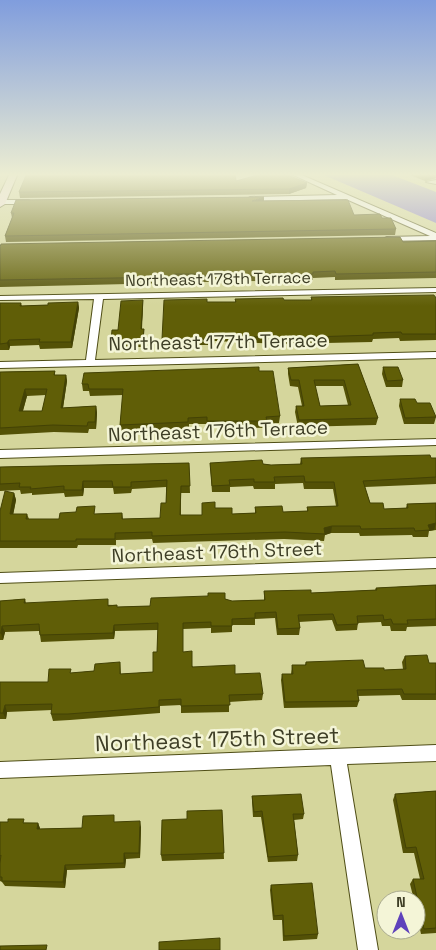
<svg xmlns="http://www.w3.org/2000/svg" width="436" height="950" font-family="'Space Grotesk',sans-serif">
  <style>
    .water { fill: #857acd }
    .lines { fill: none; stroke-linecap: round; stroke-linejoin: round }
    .street-casing { stroke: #4f4e16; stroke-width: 2 }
    .secondary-casing { stroke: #4f4e16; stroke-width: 2 }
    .street { fill: #fff; fill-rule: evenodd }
    .secondary { fill: #fce6f1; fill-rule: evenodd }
    .wall { fill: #535106; fill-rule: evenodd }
    .shaded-wall { fill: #434205 }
    .building { fill: #605e07; stroke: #434205; fill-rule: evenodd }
    .labels { text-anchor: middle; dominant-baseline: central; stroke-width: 5; stroke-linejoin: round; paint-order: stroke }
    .far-street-label { font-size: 16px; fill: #3e3e26; stroke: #f4f5d7 }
    .street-label { font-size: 19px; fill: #3e3e26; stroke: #f4f5d7 }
    .near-street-label { font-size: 22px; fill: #3e3e26; stroke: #f4f5d7 }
  </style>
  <rect width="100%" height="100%" fill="#d5d69c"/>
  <path class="water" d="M319,173h68l49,19v31z"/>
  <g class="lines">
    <defs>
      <path id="street" d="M289,173h8l139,60v7l-52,1 -1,-2 4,-2 43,-1 -84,-37 -96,2 -3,-2 3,-2 87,-2z
        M436,180v4l-10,-2z
        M0,200h29l3,2 -3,2h-28z
        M436,288v4l-333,7 -8,61 341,-8v6l-436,10v-6l86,-2 8,-61 -94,1v-4z
        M436,439v6l-436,13v-8z
        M436,558v10l-436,15v-10z
        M436,745v16l-89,3 31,186h-20l-27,-185 -331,13v-16z"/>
      <path id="secondary" d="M10,173h8l-13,31 -5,3v-13z"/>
    </defs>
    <use href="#street" class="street-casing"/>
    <use href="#secondary" class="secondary-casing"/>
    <use href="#street" class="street"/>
    <use href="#secondary" class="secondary"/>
  </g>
  <path class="wall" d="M405,173h31v5l-11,3z
    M236,181l71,2 -1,5 -17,6 -269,4 -1,-6z
    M264,201l90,14 28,3 14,11 -1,6 -389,7 -1,-6 7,-18 -1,-5z
    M436,241v37l-101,2v-3l-22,1v2l-103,2h-13v-3l-21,1 -5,3 -171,4v-40z
    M311,297h125v43l-36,1 -1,-3 -26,1 -1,3 -93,2 -64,-3 -5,1v3h-47l-1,-6 45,-37h28v-3l49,1h27z
    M143,300v6l-1,23h2v18h-32l-1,-6 7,-11z
    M78,302l1,6 -7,40 -32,1 -1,-4 -29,1 -1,4h-9v-47h21l1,3 26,-1z
    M358,364l20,54 -2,7 -78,2 -3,-15 1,-6h6l-4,-19 -8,-1 -2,-12v-6zM315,386h28l5,19 -28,1z
    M383,367l20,13 -1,7h-16l-4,-13z
    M55,371v4h11l1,6 -4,27 33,-2 1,7 -1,16h-7l-1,4 -34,-1 -54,3v-63zM46,395l-4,16h-19l4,-15z
    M259,371l21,45 -1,7 -13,1v4l-59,-1v-3h-18v5l-68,2 -1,-6 3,-30 -33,1 -1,-5h-6l-1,-7z
    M400,399l17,4 19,14 -2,7h-30l-5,-18z
    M301,458h135v26l-71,3 5,16 14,6 22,-1 1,-4 29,-1v27l-7,1 -1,6h-15l-1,-2 -52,1 -1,-3h-28l-6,2 -1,6 -40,-2 -131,4 -1,-4 -36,1v5h-38l-1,3h-77v-37l14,-18 2,7 -3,14h14l2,5h30l37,-5 26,-1 1,6 37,-1 6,-15v-16l-34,2 -1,4 -17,1 -1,-6h-29l-1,8 -18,1 -1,-4 -32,2v-2l-11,1 -1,-4 -20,1v-24l189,-4 1,30h-9v22h21l13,-7 17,6 23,-1v-6l28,5 24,-1v-4l29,-1 -3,-17h-29l-1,-6 -28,1v5h-21l-1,-3 -23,1v5h-18l-2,-29 53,1 8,1 29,-1z
    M436,585v41l-29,1 -1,4h-15l-1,-5h-8l-1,-4 -23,1 -1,7 -21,1 -4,-11 -33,2 1,6 -1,7h-22l-2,-17 -20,1v6h-23v7l-21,1v-5l-28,1v23l10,15 42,7 28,20 -1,6 -33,2v10l-48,1v-8l-21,1v7l-90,7 -17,1 -2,-7 1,-4 -45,2 -1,7h-6v-37h48l24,-9 22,-2 26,-9 1,12 32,-2 4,-20 1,-22 -43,1 -1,8 -73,3 -1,-7 -1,-4 -34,1 -2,8h-3v-39l25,-2 1,4 91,2v2l33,-1 75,-7 7,2 32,-1v-9l47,2 64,-3 1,-2z
    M405,656l24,7h7v37h-34l-2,-5 -42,1 1,5 -2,6 -73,1 -3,-28 1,-6h9l1,-9h13l1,-3 59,6 19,2 19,-1 -1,-7z
    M436,791v142l-15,1 -5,-23v-11h-2l-4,-16 3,-5h7l-6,-26h-11l-10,-53 2,-6z
    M252,796l52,18 -1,5 -9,1 4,35 -1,6 -29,1 -7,-45h-8l-1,-15z
    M222,810l2,49 -62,2 -1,-6 26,-36z
    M0,822l38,1 2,6 42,-1 33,-6 26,5 -1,31 -14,1 -1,9 -58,2 -2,18 -60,-2 -3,-4 -2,-1z
    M271,885l47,49 -1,5 -34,2 -1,-21h-9l-3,-30z"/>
  <path class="shaded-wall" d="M436,173v5l-11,3 1,-5z
    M307,183l-1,5 -17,6v-5z
    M264,197v5l-12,-1z
    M175,274l1,6 -5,3 -1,-6z
    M143,300v6l-2,30v-7z
    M78,302l1,6 -7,40 -1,-6z
    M215,335v6l-5,1v-6z
    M9,340l1,6 -1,4 -2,-7z
    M66,375l1,6 -5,33 -1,-6z
    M25,389l2,7 -6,21 -2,-6z
    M96,406l1,7 -1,16 -1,-7z
    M83,481l1,7 -1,8 -1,-6z
    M14,493l2,7 -4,21 -2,-7z
    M436,523l-2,7 -5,1 -1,-6z
    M332,526l-1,7 -6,2 -1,-7z
    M114,625l1,6 -1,8 -1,-6z
    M2,626l3,6 -2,8 -2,-7z
    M5,705l2,7 -1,7 -3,-6z
    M140,821l1,6 -1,31 -1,-5z
    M38,823l2,5 -1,7 -2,-6z
    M124,853l2,6 -1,9 -1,-5z
    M65,865l2,5 -2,18 -2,-6z"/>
  <path class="building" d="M27,173h208l1,8 29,-8h18l24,10 -18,6 -270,3z
    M419,173h17l-10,3z
    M264,197l-12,4 96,-1 6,15 26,-1 2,4h9l5,11 -391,7 9,-23h-3l5,-13z
    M400,237l3,5 33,-1v31l-100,2 -1,-3 -22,1v2l-103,2h-13v-2h-22l-5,3 -170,3v-33l1,-3z
    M434,295l1,2h1v37h-34l-1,-2 -28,1v2l-93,3 -65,-3 -5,1v3h-48l2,-39 43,-1v3h29l-1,-3 48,-1 1,2h28l-1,-3z
    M143,300l-2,29h3l-1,11 -32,1 1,-11h6l3,-29z
    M78,302l-7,40h-32l1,-3 -31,1 -2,3 -7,1v-41h21l-1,3 28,-1v-2z
    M358,364l20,54 -79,2 -3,-14h8l-5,-26h-8l-3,-12zM314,380h30l7,25 -31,1z
    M259,367v4h14l7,45 -14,1 1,4h-60v-4l-19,1v4l-68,3 3,-36h-34l-1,-5h-6l2,-11z
    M383,367h15l5,13 -16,1z
    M55,371l-1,4h12l-5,33 35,-2 -1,16h-7l-1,4 -34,-1 -53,3v-56zM25,389h22l-5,22h-23z
    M400,399h15l2,4h13l6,14 -31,1z
    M430,455l1,3h5v19l-73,4 7,22h13l1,6 24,-1 -1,-4 29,-1v20l-8,2 2,5 -15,1 -1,-3 -53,1 -1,-3h-28l-8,2 1,6 -40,-2 -133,4v-4l-37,1v6h-39v2h-76v-30l5,-20 9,2 -4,21h17l-1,5h33l1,-6 16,-1 1,-5 18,-1 -1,8 28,-1v6l38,-1 1,-15h5l1,-23 -36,2v5h-18l-1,-6h-29l-1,9h-18v-4l-34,3 1,-2h-12l1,-4 -20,1v-17l189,-4 1,23h-9l-1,29h22v-12l13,-1v6h17v6l24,-1 -1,-6 27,-1 1,6 25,-1 -1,-4 31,-1 -4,-24h-29l-1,-6 -30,1 1,5h-21v-3l-25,1 1,5 -18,1 -2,-23 52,-3 1,4 8,1 31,-1 -1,-6z
    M436,585v34l-29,1 1,4h-15l-2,-5 -7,1 -1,-5 -26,1 1,8 -21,1 -4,-11 -35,1 2,13 -22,1 -2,-17 -21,1v5l-23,1v7h-21v-4l-28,1v29l9,-1v16l43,-2v9l25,-1 3,21 -34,1 1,10 -49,1v-7l-22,1v7l-91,7h-17l1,-10 -47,1 -2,8h-3v-31h48l1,-13h22l-1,4 24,-2 1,-7 25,-2v12l33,-2v-20h4l1,-29 -44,2 -1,8 -73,2 -1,-11 -37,2 -1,7h-1v-32l25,-2 -1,4 84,-4v7l9,-1v2l33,-1 1,-8 57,-2v-3h17v6l7,2 33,-1 -1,-9 47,-1v3l66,-3 -1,-2z
    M427,655l2,8h7v31h-32l-2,-5 -45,1 2,11 -74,1 -3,-28h11l-1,-9h14v-3l57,-2 2,8h19v2l22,-1 -1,-13z
    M436,791v137l-12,1 -11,-50h11l-8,-32 -10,1 -11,-54z
    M301,794l3,20h-11l5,41 -30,2 -6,-46 -8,1 -2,-16z
    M222,810l2,43 -63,2 1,-35 25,-1v-8z
    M114,815v7l26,-1 -1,32h-15v10l-59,2 -2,17 -61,-1v-4h-2v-14l1,-8 -1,1v-34h8v-3h16l-1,4h15l-1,6 45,-1 1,-12z
    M312,883l6,51 -34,2 -1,-21 -9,1 -3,-31z
    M220,938v12h-61v-8z
    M47,945l-1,5h-46v-4z"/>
  <linearGradient id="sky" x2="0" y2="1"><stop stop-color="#809ddd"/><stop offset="0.57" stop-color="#ecedd2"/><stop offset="1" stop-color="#ecedd2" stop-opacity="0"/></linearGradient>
  <rect width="436" height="306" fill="url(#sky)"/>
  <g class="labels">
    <g class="far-street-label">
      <text transform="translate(218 279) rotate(-1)">Northeast 178th Terrace</text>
    </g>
    <g class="street-label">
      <text transform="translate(218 342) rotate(-1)">Northeast 177th Terrace</text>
      <text transform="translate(218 431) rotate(-2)">Northeast 176th Terrace</text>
      <text transform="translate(217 552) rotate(-2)">Northeast 176th Street</text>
    </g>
    <g class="near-street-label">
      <text transform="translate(217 739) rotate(-2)">Northeast 175th Street</text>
    </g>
  </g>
  <g transform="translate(401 915)"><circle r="24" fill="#f4f5d7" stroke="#abac90"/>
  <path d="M0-4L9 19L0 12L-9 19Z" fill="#5f42bb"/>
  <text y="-8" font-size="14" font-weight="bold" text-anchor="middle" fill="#3e3e26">N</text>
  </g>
</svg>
